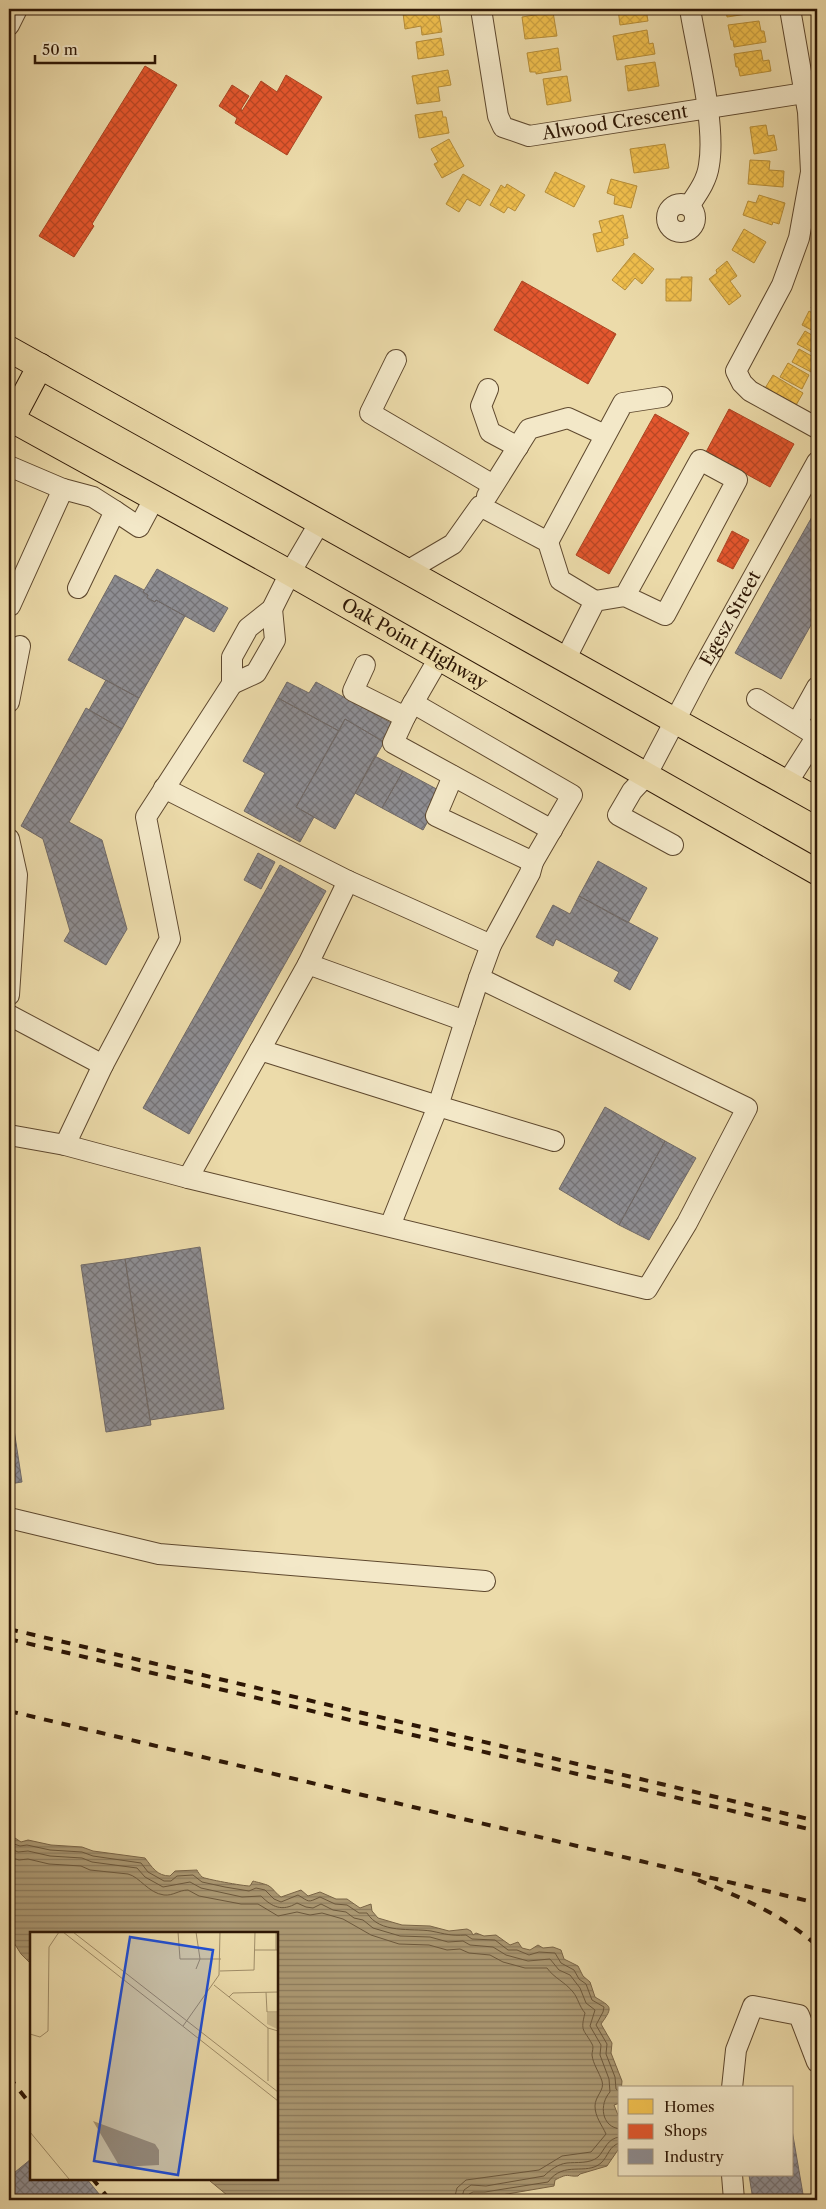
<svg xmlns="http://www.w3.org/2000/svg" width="826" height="2209" font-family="'Libre Caslon Text',serif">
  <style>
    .water { fill: url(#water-rules); stroke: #796446 }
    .homes { fill: url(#homes-cross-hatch); stroke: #b78e38 }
    .shops { fill: url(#shops-cross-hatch); stroke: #ad4422 }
    .industry { fill: url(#industry-cross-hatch); stroke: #706a68 }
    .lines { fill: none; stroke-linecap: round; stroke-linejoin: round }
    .shore { stroke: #6c583c; stroke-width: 1 }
    .minor-casing { stroke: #5e482e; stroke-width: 22 }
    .major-casing { stroke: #2e1705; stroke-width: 27 }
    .minor { stroke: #f3e8c8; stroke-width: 20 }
    .major { stroke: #ecdbaa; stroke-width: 25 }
    .rail { stroke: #2e1705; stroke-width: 4; stroke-dasharray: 9 9; stroke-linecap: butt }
    .labels { text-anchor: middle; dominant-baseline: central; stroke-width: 5; stroke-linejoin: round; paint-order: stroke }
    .street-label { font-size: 18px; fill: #2e1705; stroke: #f3e8c8 }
    .inset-road { fill: none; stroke: #a08d68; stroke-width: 1 }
    .view { fill: #1d4ed8; fill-opacity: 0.15; stroke: #1d4ed8; stroke-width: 2.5 }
    .inset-edge { fill: none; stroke: #2e1705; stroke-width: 2.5 }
  </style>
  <defs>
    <pattern id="water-rules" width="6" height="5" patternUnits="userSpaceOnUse" patternTransform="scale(1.25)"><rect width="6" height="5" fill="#ab9872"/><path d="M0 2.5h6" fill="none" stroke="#8c7b5c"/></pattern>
    <pattern id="homes-cross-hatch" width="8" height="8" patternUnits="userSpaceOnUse" patternTransform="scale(1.25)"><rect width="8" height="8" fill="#f2c14e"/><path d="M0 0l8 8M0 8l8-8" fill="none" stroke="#d0a543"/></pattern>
    <pattern id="shops-cross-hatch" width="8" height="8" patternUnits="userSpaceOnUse" patternTransform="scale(1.25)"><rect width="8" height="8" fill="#e4572e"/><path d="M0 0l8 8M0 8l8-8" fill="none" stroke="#b94725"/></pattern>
    <pattern id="industry-cross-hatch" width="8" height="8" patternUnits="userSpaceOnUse" patternTransform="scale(1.25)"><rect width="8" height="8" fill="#8d8d92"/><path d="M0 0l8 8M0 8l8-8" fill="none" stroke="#747275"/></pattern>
  </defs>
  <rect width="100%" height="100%" fill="#ecdbaa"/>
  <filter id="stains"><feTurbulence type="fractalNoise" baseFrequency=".004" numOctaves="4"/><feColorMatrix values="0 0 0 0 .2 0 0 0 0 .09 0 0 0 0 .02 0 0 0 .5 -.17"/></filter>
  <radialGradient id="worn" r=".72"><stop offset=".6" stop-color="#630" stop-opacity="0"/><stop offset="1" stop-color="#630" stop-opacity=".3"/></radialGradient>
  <path class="water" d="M9,1834l12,8 7,-2 23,5 31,2 11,4 52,7c7,9 12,18 25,18l5,-5 22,-1c0,1 4,6 5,7 3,2 41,9 48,9l3,-5c3,1 13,3 16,5 4,2 7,8 12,11l20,-7 7,6 12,-4 16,7h11l13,9 11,-4 1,7 6,7 24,7 28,1 19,5 18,-2 4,2 2,4 3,-2 8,3 12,-1 14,10 8,-3 4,6 8,2 8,-5 5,3 10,-1 8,3 3,9 14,7 5,10 7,6 5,15c16,10 19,9 6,27l11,19 -1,10 11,28 -2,22 -6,2 6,15v27l-13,19 -27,8 -2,2c-12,1 -8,-4 -23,4l-1,6 -70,12 -6,-3 -13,5h-232l-23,-19v-3h66v-245h-245v31l-10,-10 -12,-19z"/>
  <path class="homes" d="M438,9l4,23 -20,3 -1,-9 -16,3 -2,-16z
    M520,9h23v2l-22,3z
    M618,9h28l2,12 -28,4z
    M726,9h34v3l-33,5z
    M553,12l4,24 -32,3 -3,-22z
    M759,21l2,10h3l2,11 -32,5 -1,-7h-2l-3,-15z
    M647,30l2,14 4,-1 2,11 -38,6 -4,-24z
    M441,38l3,17 -26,4 -2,-17z
    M558,48l3,22 -25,4v-2h-6l-3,-19z
    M761,50l2,11 6,-1 2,11 -31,5 -2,-9h-2l-2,-13z
    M655,62l4,24 -31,5 -3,-25z
    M448,70l3,15 -13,2 2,14 -23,3 -5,-28z
    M567,76l4,25 -24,4 -4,-26z
    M442,111l1,6h3l3,16 -30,5 -4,-23z
    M766,125l2,11 6,-1 3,15 -23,4 -4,-27z
    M449,139l15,27 -22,12 -8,-14 4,-2 -7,-13z
    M665,144l4,24 -35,5 -4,-24z
    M750,160l20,1 -1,9 15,1 -1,16 -35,-3z
    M555,172l30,14 -11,21 -29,-15z
    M463,174l27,16 -10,16 -13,-7 -8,13 -13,-8z
    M611,179l26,7 -6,22 -17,-4 1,-8 -8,-3z
    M507,184l18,11 -10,16 -7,-4 -4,6 -14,-8 11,-20 4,3z
    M759,195l26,8 -6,21 -6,-2 -1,3 -29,-10 5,-14 8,2z
    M623,215l5,23 -5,1 1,6 -27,7 -4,-18 9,-2 -3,-11z
    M744,229l22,13 -12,21 -22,-13z
    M634,253l20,16 -12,15 -7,-6 -10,12 -13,-10z
    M727,261l10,15 -7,5 11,15 -12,9 -20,-26 8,-6 -1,-3z
    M681,277h11l-1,24h-25v-22h15z
    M817,296v15l-6,-3z
    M809,311l8,5v17l-15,-8z
    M805,331l12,7v17l-20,-11z
    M799,349l18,10v6l-4,8 -21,-11z
    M788,363l21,12 -7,14 -22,-12z
    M773,375l30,18 -8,14 -31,-17z"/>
  <path class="shops" d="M145,66l32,19 -85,139 2,2 -20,31 -35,-21z
    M286,75l36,22 -35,58 -52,-32 2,-5 -18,-12 13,-21 17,11 -8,13 1,2 19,-30 16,11z
    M522,281l94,53 -28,50 -94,-54z
    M729,409l65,35 -24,43 -64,-35z
    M655,414l34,19 -80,141 -33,-19z
    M732,531l17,9 -16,29 -16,-8z"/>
  <path class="industry" d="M817,508v106l-36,65 -46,-26z
    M157,569l71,39 -14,24 -58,-32 -1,2 -8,-4 1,-3 -5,-3z
    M115,575l29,15 -1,2 5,3 -1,3 8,4 1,-2 29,16 -46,82 -71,-38z
    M106,680l33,18 -17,31 -33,-19z
    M287,682l22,11 7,-11 79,43 -11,17 -39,-23 -6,12 -61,-33z
    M278,698l61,33 -43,76 18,10 -14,25 -56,-31 21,-38 -22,-12z
    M86,708l36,21 -53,93 33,18 25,89 -21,36 -42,-24 6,-10 -27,-92 -22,-13z
    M345,719l39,23 -49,87 -39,-22z
    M375,756l28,15 -21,37 -27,-15z
    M403,771l41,22 -21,37 -41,-22z
    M258,853l17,9 -14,27 -17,-9z
    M598,861l49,27 -19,35 -49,-27z
    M280,865l46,26 -137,243 -46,-26z
    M579,896l79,42 -28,52 -16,-9 5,-9 -63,-33 -3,7 -17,-9 17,-32 17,9z
    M605,1107l60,34 -46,84 -60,-36z
    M665,1141l31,17 -47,82 -30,-15z
    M200,1247l24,162 -74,11 -25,-161z
    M125,1259l26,166 -45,7 -25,-167z
    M9,1397l13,85 -13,2z
    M792,2130l12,70h-51l-4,-25h43z
    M31,2159v19h55l18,22h-95v-23z"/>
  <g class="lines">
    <path class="shore" d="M9,1839l5,5 6,2 7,-1 23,5 32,2 11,4 48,7 7,9 16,9h7l6,-5 16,-1 9,7 23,5 24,4 7,-3 9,2 9,9 7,3 17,-7c12,7 9,8 22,2l15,7 12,1 12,8h8c13,21 44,15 64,18 15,3 19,5 35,4l6,4 23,1 13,10h9l12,5 10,-3 16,1 6,10 13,7 5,9 7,5 6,16 12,7 -1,5 -7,13 11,19 -1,10 9,23 1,12 4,3
      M9,1848l9,4 10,-1 22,5 32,2 10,4 45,6 8,9 18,10 27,-5 11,6 41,9 19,-1c11,11 21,16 36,7l9,4 7,1 8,-4 12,6 13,2 8,6 9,2 10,8 27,8 30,1 18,5 15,-1 7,4 23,2 13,8 22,6 22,-2 9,11 11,5 10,13 6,15 9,7 -5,16 11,19 -1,10 9,24 1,13c-11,12 -9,35 10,37
      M9,1857l10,3 9,-1 21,5 32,2 9,4 38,4c12,3 20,19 36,21 9,1 15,-5 24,-5l11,6 42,8h17l20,12 19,-4 13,3 12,-2 21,6 28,16 28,9 30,1 18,5 13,-1 9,4 21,2 13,7 22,6h22c7,10 18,14 26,24 5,6 6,14 12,21 -5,19 -1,16 7,31 2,3 0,8 0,11 1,9 7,17 10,26 3,9 -7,15 -7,25 0,11 7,19 11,28l-15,18 -29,4 -23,14 -73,10 -9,8 -3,12
      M461,2200l3,-10 7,-5 15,1 58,-10c6,-6 14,-12 23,-13 9,-1 23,1 31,-6 7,-7 9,-19 22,-20
      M468,2200l1,-6 4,-2h12l63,-10c16,-22 38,-6 53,-19 7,-6 8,-18 19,-20"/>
    <defs>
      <g id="minor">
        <path id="s1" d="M481,9l17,107 5,11 26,9 288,-45"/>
        <path d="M790,9l18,103 3,60 -12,66 -17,47 -46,86 6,12 8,8 67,37"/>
        <path d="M9,25l8,-16"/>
        <circle cx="681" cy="218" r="14"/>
        <path d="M689,206c8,-12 18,-25 20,-41 7,-41 -12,-113 -19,-156"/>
        <path d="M396,360l-26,53 123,72"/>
        <path d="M488,389l-7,17 9,26 28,15"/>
        <path d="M9,466l54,23"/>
        <path d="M487,496l42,-67 39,-11 37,17"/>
        <path d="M548,542l75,-139 39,-6"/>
        <path d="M407,571l46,-27 27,-38 68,36 12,38 35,21"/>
        <path d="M78,588l37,-77 24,16 15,-28"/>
        <path d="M10,606l53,-117 30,8 22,14"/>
        <path d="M565,660l30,-59 30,-5 40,19 72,-135 -37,-20 -75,136"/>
        <path d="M365,665l-12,26 52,26 34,-59"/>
        <path d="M232,684l24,-11 19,-33 -3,-31"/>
        <path d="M757,699l60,37"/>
        <path d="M9,702l11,-56"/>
        <path d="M413,703l159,92 -39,67 -97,-46 17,-40"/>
        <path d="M405,717l-12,26 159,87"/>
        <path d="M797,723l20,-36"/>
        <path d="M787,783l30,-47"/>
        <path d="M164,788l184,93 143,64"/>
        <path d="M9,839l8,36 -8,120"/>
        <path id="s2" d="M673,845l-55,-30 14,-24 14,-15 53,-101 118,-213"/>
        <path d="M348,881l-40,83 157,57 14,-43"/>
        <path d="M9,1015l94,50"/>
        <path d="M465,1021l-27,85 116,35"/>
        <path d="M260,1050l48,-86"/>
        <path d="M9,1135l56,10 123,33 459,111 40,-66 60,-115 -268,-130 12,-33 39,-72 3,-11"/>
        <path d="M65,1145l38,-80 67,-126 -24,-122 86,-133v-27l16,-29 24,-19 18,-36 30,-51"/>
        <path d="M188,1178l72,-128 178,56 -48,120"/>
        <path d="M9,1518l150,36 326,27"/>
        <path d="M732,2088l4,-38 17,-44 46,9 18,47"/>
        <path d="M732,2175l2,25"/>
      </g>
      <g id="major">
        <path d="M9,349l808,451"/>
        <path id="s3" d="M9,418l281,155 527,299"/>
        <path d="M12,419l28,-53"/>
      </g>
    </defs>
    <use href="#minor" class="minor-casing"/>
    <use href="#major" class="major-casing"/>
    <use href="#minor" class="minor"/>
    <use href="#major" class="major"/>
    <path class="rail" d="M9,1629l808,192
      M9,1639l808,192
      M9,1711l808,192
      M698,1880c42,17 86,35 119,66
      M9,2077l22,28
      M92,2178l18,22"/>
  </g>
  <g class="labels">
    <g class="street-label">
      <text stroke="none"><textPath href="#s1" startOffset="235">Alwood Crescent</textPath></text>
      <text stroke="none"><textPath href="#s2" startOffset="290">Egesz Street</textPath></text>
      <text stroke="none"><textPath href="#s3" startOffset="464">Oak Point Highway</textPath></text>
    </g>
  </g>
  <g transform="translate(30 1932)">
    <rect width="248" height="248" fill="#ecdbaa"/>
    <path d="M237,81h10v16l-10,-5z" fill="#ccba8e"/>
    <path d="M63,189l62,23 4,6v15l-39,2z" fill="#ab9872"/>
    <path class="inset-road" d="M33,0l215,169M43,0l205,160M148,0l2,27h41M166,0l4,27 -4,10M225,18h23M246,18v-18M190,39l34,-1 1,-38M184,53l54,43 10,3M236,60l1,20h11M199,65l4,-4 45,-1M153,94l36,-51 1,-43M0,102l10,3 8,-6 1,-84 10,-15M238,149v-53M0,200l39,47"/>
    <path class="view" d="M100,5l83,13 -35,225 -84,-14z"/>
    <rect width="248" height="248" class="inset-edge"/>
  </g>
  <rect width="826" height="2209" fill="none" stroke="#ecdbaa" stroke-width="30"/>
  <rect x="10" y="10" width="806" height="2189" fill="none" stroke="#2e1705" stroke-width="2.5"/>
  <rect x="15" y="15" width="796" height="2179" fill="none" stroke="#2e1705"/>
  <rect x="618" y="2086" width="175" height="90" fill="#f3e8c8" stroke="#a4947a"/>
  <rect x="628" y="2099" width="25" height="15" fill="#f2c14e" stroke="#a4947a"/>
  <text x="664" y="2112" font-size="15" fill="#2e1705">Homes</text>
  <rect x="628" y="2124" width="25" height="15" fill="#e4572e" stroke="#a4947a"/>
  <text x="664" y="2136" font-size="15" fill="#2e1705">Shops</text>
  <rect x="628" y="2149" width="25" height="15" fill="#8d8d92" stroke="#a4947a"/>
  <text x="664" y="2162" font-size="15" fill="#2e1705">Industry</text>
  <path d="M35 55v8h120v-8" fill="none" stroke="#2e1705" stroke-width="2.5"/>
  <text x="42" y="55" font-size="15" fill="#2e1705" stroke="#f3e8c8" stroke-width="4" paint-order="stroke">50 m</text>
  <rect width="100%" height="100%" filter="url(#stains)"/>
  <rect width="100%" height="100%" fill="url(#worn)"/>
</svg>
